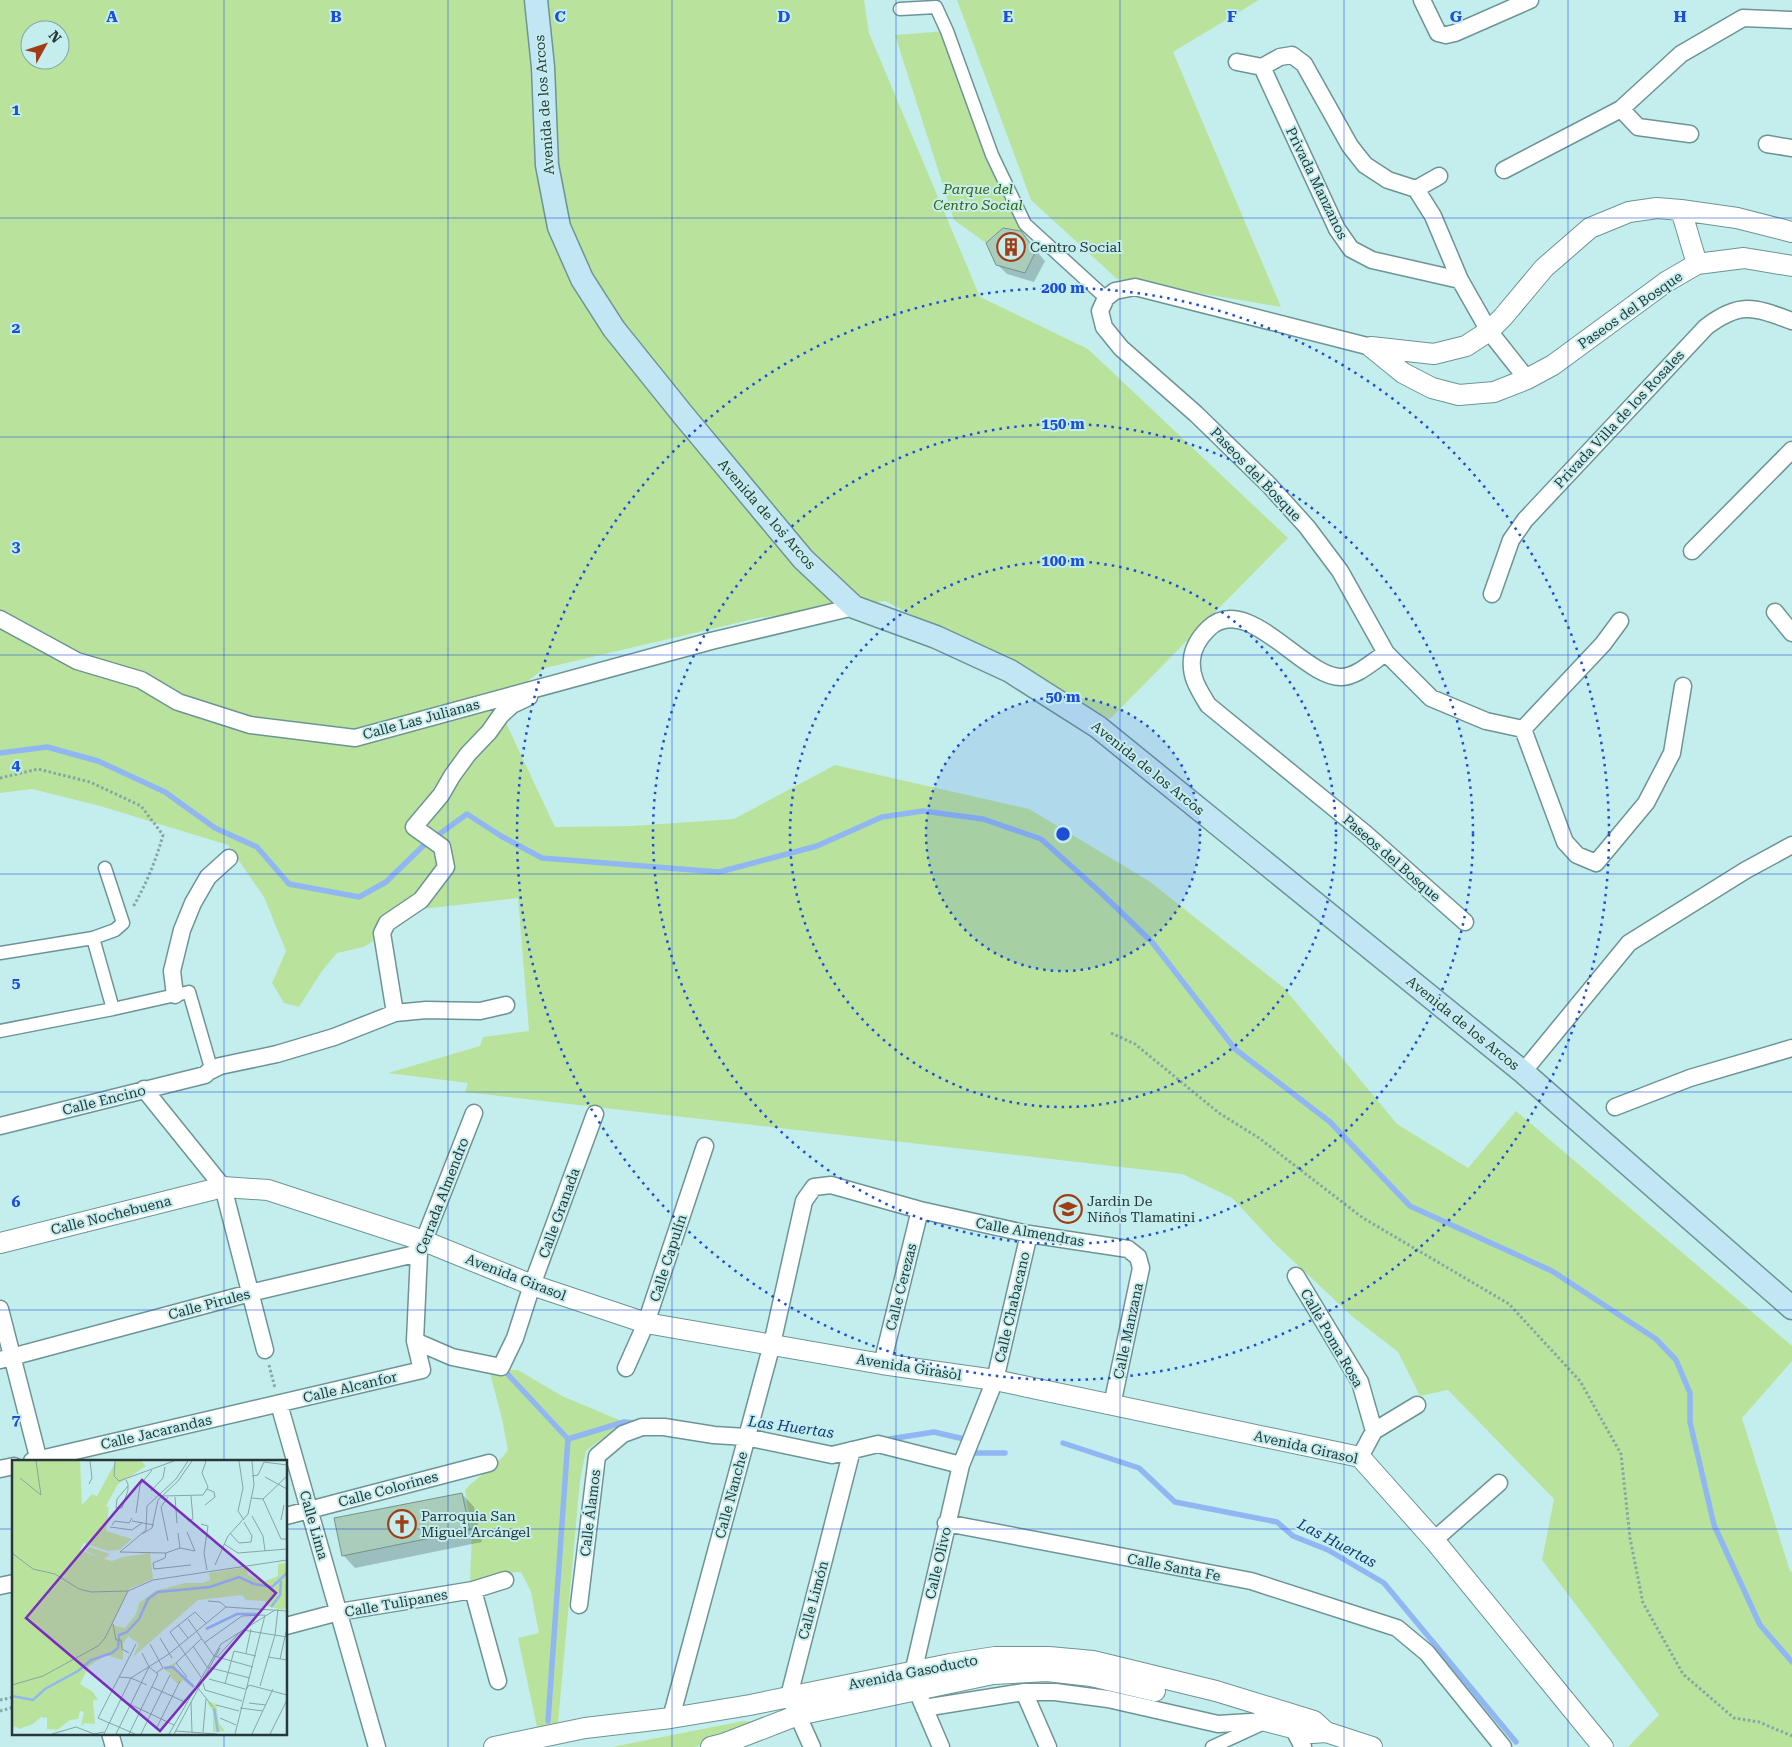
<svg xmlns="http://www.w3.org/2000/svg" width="1792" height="1747" font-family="'Roboto Serif',serif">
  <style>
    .green { fill: #b9e39d; fill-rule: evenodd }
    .shadow { fill: #0003 }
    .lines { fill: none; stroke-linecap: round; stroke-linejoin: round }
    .stream { stroke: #90b7f2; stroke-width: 5.5 }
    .building { fill: #acb; stroke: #749485 }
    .pedestrian-casing { stroke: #6d9494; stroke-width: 15 }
    .minor-casing { stroke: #6d9494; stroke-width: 19 }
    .tertiary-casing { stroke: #6d9494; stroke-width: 22 }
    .secondary-casing { stroke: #6d9494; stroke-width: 25 }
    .path { stroke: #86a6a6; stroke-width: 3; stroke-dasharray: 2.5 2.5; stroke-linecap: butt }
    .pedestrian { stroke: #fff; stroke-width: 12 }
    .minor { stroke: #fff; stroke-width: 16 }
    .tertiary { stroke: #fff; stroke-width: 20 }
    .secondary { stroke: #c2e6f3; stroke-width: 22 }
    .grid { fill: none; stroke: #1d4ed8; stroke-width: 1; stroke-opacity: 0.55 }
    .ring { fill: none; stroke: #1d4ed8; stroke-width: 2.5; stroke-dasharray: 2.5 5 }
    .labels { text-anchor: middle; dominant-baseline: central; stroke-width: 4; stroke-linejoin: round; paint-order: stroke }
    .street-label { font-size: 14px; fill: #283838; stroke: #c4eeee }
    .park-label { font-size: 14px; font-style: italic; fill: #37600c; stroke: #c4eeee }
    .poi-label { font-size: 14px; fill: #283838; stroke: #c4eeee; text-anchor: start }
    .water-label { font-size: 15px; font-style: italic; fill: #0c3a79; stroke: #c4eeee }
    .inset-river { fill: none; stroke: #90b7f2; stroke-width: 2.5 }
    .inset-road { fill: none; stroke: #86a5a5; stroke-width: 1 }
    .view { fill: #7b2cbf; fill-opacity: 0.15; stroke: #7b2cbf; stroke-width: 2.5 }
    .inset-edge { fill: none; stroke: #283838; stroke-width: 2.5 }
    .grid-label { font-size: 16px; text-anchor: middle; font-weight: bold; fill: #1d4ed8; stroke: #c4eeee; stroke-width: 4; stroke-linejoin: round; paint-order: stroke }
    .centre { fill: #1d4ed8; stroke: #c4eeee; stroke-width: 2.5 }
    .ring-label { font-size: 15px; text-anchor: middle; font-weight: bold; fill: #1d4ed8; stroke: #c4eeee; stroke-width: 4; stroke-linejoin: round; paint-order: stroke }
  </style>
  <rect width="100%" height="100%" fill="#c4eeee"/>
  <path class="green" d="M0,0h864l5,33 111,264 108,52 200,189 -178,181 -225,-118 -127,17 -213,50 -48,36 58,123 76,-1 103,-7 101,-54 194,44 120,72 135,107 113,136 71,44 48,-57 276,235v15l-50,57 48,153 2,1v175h-164l31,-32 -117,-155 12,-61 -106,-109 -28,6 -22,-44 -45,-35 -78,-73 -43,-46 -50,-24 -717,-82 3,-9 -80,-10 92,-27 3,-9 46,-6 -11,-133 -95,11 -59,38 -27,6 -15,18 -23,36 -15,-4 -12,-20 14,-32 -22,-54 -36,-52 -128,-39 -68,-17 -32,4zM30,30h30v30h-30z
    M957,0h302l-86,52 108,255 -164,-28 -86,-79z
    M947,31l76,200 -20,-3 -17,15 -32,-23 -59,-185z
    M489,1369l29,1 44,26 62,26 -38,29 -6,29 -22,243 -21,4 -19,-89 21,-5 -8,-41 -10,-20 -17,1 -34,8 2,-50 -7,-41c13,-15 31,-22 43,-40l-6,-31z
    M743,1721l16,1 -64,25h-83z"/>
  <path class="shadow" d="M1020,232l25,29 -11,21 -27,-8 -10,-10z
    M462,1494l12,13 8,35 -127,26 -12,-13z"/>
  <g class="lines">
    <path class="stream" d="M0,753l47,-6 51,14 67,31 50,36 42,19 32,37 70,13 27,-15 37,-36 44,-32 34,22 41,22 177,14 98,-26 65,-29 41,-6 60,8 58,20 58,52 53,51 83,107 95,73 80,84 142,65 104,68 20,21 14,33v29l24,103 46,100 32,37
      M501,1367l67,72 -20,282
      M568,1439l56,-17 12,1
      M883,1440l51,-8 30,7 12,14h29
      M1063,1443l76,25 36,34 102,20 16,14 35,14 56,33 132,159"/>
  </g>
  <path class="building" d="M1003,228l18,3 15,20 -11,22 -29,-8 -10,-22z
    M462,1493l8,37 -128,26 -8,-38z"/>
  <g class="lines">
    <defs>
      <path id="pedestrian" d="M900,9l36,-2 11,24 45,124 33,69 81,74
        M93,938l20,71
        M0,953l93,-15 22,-8 8,-7 -18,-55
        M0,1031l113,-22 76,-17 22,76 -3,4
        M1212,1747l50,-23"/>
      <path id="minor" d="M1422,0l16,33 8,2 9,-2 75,-33
        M1237,62l25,5 75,162 14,20 21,11 88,20
        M1262,67l18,-10 12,-2 12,9 46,82 15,19 23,15 28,9 23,-13
        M1621,109l17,18 52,7
        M1767,144l25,4
        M1504,170l117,-61 60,-55 62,-36 49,2
        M1416,189l17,27 27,64 29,51 38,48
        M1371,347l-236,-60 -20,4 -9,7 -6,13 4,16 17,21 75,66 73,71 38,42 33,44 46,82 45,45 55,23 37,8
        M1692,551l100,-101
        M1492,594l19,-54 14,-20 181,-193c34,-26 48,-20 86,-6
        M1775,612l17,21
        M0,619l77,42 64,19 37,22 72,23 105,13 356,-97 143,-34
        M1386,653c-13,8 -28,23 -44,24 -38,2 -95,-87 -134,-48 -8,8 -15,18 -16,30 -2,18 7,31 16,46l158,129 99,88
        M1523,729l42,113 12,13 19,8 50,-60 26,-50 11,-67
        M1523,729l80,-85 17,-23
        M175,995l-3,-24 10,-41 11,-27 15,-26 21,-19
        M395,1013l-13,-80 5,-10 34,-23 25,-33 -4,-20 -28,-20 27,-32 11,-19 16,-22 21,-22 12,-17 11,-10 17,-8
        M1523,1072l106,-129 117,-73 46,-25
        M144,1089l79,98 42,163
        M1615,1107l75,-29 102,-30
        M0,1126l205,-51 3,-3 12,-6 57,-12 57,-17 61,-24 31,-3 54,1 26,-6
        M1296,1276l64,106 14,49 -14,26
        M0,1309l39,152
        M415,1341l37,16 49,10 14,-29 17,-53 63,-171
        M0,1360l250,-67 169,-40
        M882,1364l38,-154
        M626,1368l20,-45 59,-177
        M279,1404l98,343
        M1374,1431l43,-26
        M32,1461l390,-91 -7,-29 4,-88 55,-140
        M0,1469l14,-3
        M286,1516l203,-53
        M946,1523l305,58 146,47 30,25 76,94
        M1434,1540l65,-57
        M0,1586l14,-3
        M473,1590l25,91
        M579,1605l18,-149 26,-22 19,-7h22l50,8 32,2 86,18 46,-11 83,21
        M286,1626l53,-14 134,-22 32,-10
        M1024,1692l24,55
        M924,1708l100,-16h31l53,7 110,25 49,-3
        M671,1718l101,-374 32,-143 10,-14 17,-2 89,25 109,24 99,15 10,8 3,11 -29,137
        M1294,1730l9,17
        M110,1733l4,14
        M812,1747l-23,-51 63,-246
        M941,1747l-24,-56 -4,-18 48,-208 34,-85 34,-146"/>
      <path id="tertiary" d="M1681,210l16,54
        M1371,347l63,7 32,-8 23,-15 14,-14 41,-49 46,-40 39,-16 28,-4 24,2 56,8 55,14
        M1371,347l32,26 29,15 27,7 35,-3 33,-13 26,-14 113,-83 31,-18 47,-6 48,8
        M0,1243l223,-56 45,3 156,51 108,44 114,38 236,41 113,16 365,77 74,83 169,207
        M1262,1720l50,13 14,-1 46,15
        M494,1747l91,-19 86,-10 79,-13 200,-41 45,-7h54l44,4 123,30 98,30 12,11
        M711,1747l12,-3 75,-29 195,-41 54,-3 44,5 64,15"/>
      <path id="secondary" d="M536,0l7,67 4,98 12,62 23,52 32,50 70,87 119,143 51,48 82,30 74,34 88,56 425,345 269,236"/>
    </defs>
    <use href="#pedestrian" class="pedestrian-casing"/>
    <use href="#minor" class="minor-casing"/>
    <use href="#tertiary" class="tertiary-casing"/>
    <use href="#secondary" class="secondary-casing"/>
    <path class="path" d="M0,778l38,-9 52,13 51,24 22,29c-7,26 -17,49 -30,72
      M1111,1033l24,11 84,69 40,25 104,80 146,86 71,77 41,73 9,84 13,65 40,71 51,44 25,4 33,14
      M269,1365l6,23
      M0,1700l14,-3
      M0,1711l14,-4"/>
    <use href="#pedestrian" class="pedestrian"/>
    <use href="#minor" class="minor"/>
    <use href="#tertiary" class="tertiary"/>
    <use href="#secondary" class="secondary"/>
  </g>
  <path class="grid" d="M224,0v1461M448,0v1747M672,0v1747M896,0v1747M1120,0v1747M1344,0v1747M1568,0v1747M0,218h1792M0,437h1792M0,655h1792M0,874h1792M0,1092h1792M0,1310h1792M0,1529h14M286,1529h1506M224,1733v14"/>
  <circle cx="1063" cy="834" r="137" fill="#1d4ed8" fill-opacity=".12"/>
  <g class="ring">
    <circle cx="1063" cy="834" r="137"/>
    <circle cx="1063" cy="834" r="273"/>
    <circle cx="1063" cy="834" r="410"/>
    <circle cx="1063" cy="834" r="546"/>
  </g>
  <defs>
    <symbol id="building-ring" viewBox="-11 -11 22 22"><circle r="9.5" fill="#c4eeee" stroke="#a23c14" stroke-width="1.5"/><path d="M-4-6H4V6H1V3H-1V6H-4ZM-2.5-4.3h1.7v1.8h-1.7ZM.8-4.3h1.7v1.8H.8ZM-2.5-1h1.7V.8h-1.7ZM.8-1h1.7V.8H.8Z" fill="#a23c14"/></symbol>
    <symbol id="school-ring" viewBox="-11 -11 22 22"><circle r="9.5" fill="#c4eeee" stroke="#a23c14" stroke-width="1.5"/><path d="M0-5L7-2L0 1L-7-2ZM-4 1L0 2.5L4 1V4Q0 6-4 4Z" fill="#a23c14"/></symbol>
    <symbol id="church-ring" viewBox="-11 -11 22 22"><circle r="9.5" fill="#c4eeee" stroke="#a23c14" stroke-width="1.5"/><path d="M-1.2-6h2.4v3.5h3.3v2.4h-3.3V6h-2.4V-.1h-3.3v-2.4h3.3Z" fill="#a23c14"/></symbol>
  </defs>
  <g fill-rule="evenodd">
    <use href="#building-ring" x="995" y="231" width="32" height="32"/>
    <use href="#school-ring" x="1052" y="1193" width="32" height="32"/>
    <use href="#church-ring" x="386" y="1508" width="32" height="32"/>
  </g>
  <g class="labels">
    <g class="street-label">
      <text transform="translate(544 105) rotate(-94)">Avenida de los Arcos</text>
      <text transform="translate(1317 183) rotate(64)">Privada Manzanos</text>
      <text transform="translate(1630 310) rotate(-35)">Paseos del Bosque</text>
      <text transform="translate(1619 419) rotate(-47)">Privada Villa de los Rosales</text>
      <text transform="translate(1256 474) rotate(46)">Paseos del Bosque</text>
      <text transform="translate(767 514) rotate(49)">Avenida de los Arcos</text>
      <text transform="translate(421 719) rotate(-15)">Calle Las Julianas</text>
      <text transform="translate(1148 768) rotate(39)">Avenida de los Arcos</text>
      <text transform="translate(1392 858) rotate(41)">Paseos del Bosque</text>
      <text transform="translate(1463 1023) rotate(39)">Avenida de los Arcos</text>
      <text transform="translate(104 1100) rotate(-14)">Calle Encino</text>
      <text transform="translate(442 1196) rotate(-69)">Cerrada Almendro</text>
      <text transform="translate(559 1213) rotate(-70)">Calle Granada</text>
      <text transform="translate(111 1215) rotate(-14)">Calle Nochebuena</text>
      <text transform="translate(1030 1232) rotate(10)">Calle Almendras</text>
      <text transform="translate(668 1258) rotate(-72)">Calle Capulín</text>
      <text transform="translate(516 1277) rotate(21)">Avenida Girasol</text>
      <text transform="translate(901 1287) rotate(-76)">Calle Cerezas</text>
      <text transform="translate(209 1304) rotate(-15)">Calle Pirules</text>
      <text transform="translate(1012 1307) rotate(-77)">Calle Chabacano</text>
      <text transform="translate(1128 1331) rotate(-78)">Calle Manzana</text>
      <text transform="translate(1332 1338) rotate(60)">Calle Poma Rosa</text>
      <text transform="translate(909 1367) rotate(9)">Avenida Girasol</text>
      <text transform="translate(350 1387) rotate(-13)">Calle Alcanfor</text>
      <text transform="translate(156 1432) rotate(-13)">Calle Jacarandas</text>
      <text transform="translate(1306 1447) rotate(13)">Avenida Girasol</text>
      <text transform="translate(388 1489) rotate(-15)">Calle Colorines</text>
      <text transform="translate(731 1495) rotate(-75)">Calle Nanche</text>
      <text transform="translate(590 1513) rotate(-83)">Calle Álamos</text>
      <text transform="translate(314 1525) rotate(74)">Calle Lima</text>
      <text transform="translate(938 1563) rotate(-77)">Calle Olivo</text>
      <text transform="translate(1174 1567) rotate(11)">Calle Santa Fe</text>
      <text transform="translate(813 1600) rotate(-75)">Calle Limón</text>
      <text transform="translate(396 1603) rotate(-10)">Calle Tulipanes</text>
      <text transform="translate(913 1672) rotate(-11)">Avenida Gasoducto</text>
    </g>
    <g class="park-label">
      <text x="978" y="189">Parque del<tspan x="978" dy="16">Centro Social</tspan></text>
    </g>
    <g class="poi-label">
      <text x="1030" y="247">Centro Social</text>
      <text x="1087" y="1201">Jardin De<tspan x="1087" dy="16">Niños Tlamatini</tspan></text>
      <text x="421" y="1516">Parroquia San<tspan x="421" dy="16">Miguel Arcángel</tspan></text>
    </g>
    <g class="water-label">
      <text transform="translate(791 1427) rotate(8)">Las Huertas</text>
      <text transform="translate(1337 1543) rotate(28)">Las Huertas</text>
    </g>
  </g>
  <g transform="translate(12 1460)">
    <rect width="275" height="275" fill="#c4eeee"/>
    <path d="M0,1h68l2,44 10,-11 5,2 19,-35h25l5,5 -28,18 -12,22 3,1 -3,24 26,8 -13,11 -11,1 -24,-8 -4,7 22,8 -16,-7 3,-4 21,7 -6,5 8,2 11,-4 27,-4 3,26 -24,10 -17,36 13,3 11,-14 3,-11 16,-12 30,-8h18l7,-3 -1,-7 37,-6 2,8 15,7 15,-6v-12l9,-1v43l-4,4 -17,-4 -1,-5 -19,-1 -4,-5 -44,5 -65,57 6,-13 -11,-8 -5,8v16l-17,-5 -17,11 -9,18 13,8 5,8h-5l2,24 -10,-1 -4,3 3,-14 -4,-1 -2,8 -8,1 -13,10 -10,-1v-11l-6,-1 -8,7 -14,5 -4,-3 -3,4zM164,202l-1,5 18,21 -10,-8 -5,4 -7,-6 -1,-5 -7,-4zM198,242l6,2 3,19 6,8 -12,1v-21l-6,-8z" fill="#b9e39d"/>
    <path class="inset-river" d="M259,147l9,-12 1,-14M194,169l31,-15h21M152,208l9,-1 21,20M0,236l21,4 12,-11 33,-18 13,-11 21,-7 6,-5 1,-13 8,-3 12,-13 9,-20 10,-7 52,-5 29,-10 15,7 18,3 15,-14M202,248l4,24"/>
    <path class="inset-road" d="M103,1l-1,15 5,5 55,-20M227,1l4,27 -5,23 6,9M240,16l6,-1 6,-13 23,3M253,17l22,12M8,18l21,17 -5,-34M114,20l2,4v6l-6,18h-6l1,-9 11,-13M77,24l3,-6 -2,-17M139,31l12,-13 2,-11M151,36l40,-1 5,-8 -6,-14 4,-12M156,37l-7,10 7,34M163,37l2,26M240,38l11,1 24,-23M251,39l18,40h6M193,45l10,-8 -1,-5 -7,-3M124,53l4,-28 12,-15M240,56l11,20 2,15M269,60l3,-15M120,61l22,4M176,61l5,-2 -2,-23M189,64l7,2 -4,27 3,17M100,65l3,-4 14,2 3,-5M98,67l22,3 10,-7M166,73l2,15M218,73l9,10 12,-1 1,-6 -8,-14M130,74l10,-6 6,-28 20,-19 14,-20M212,84l14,9 49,-4M168,88l-14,5 -46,-1 26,-22 1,-24 29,-27 12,-18M168,88l15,3 -8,-19M0,93l21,16 22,5 24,15 12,3 37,-1 25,-11 134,-20M154,93l-1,5 -12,5 1,6 37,-4M203,105l13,-29 20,-22 6,-29 -2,-24M196,141l12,1 6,5M176,159l26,37 39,11M101,164l3,16h5l1,9 7,4M166,165l10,13M231,170l44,7M148,178l12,20M192,183l38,-27 23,-1 -30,119M138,184l13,24 -7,5M181,186l14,21 43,11M234,193l5,-24M205,197l23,-25M256,197l19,3M268,199l7,-31M107,217l12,1 38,-24 57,-47 61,4M175,217l-11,-14 25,-24M189,217l-31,-45 25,-20 11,11M119,218l16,7M197,219l36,10M191,223l2,7 37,11M213,224l9,-33 22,5M0,225l31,-9 55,-30 7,-8 23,-47M248,226l15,-51 3,-26M140,227l35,16M186,228l15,19M234,230l3,-5 38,10M109,240l53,25M179,242l1,30M237,243l17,2M204,245l23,6M228,248l23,3M208,258l16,7M145,267l23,-46M163,271l42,3M191,272l3,-33M40,274l24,-7 18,7 10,-2M92,274l27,-56M104,274l33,-67M117,274l29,-60 -9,-7 -7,-14M123,274l-37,-16 38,-74M129,274l29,-59M157,274l52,-90 54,-34M162,274l46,-86M240,274l21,-45M258,274l17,-34"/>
    <path class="view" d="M130,20l134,113 -116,138 -134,-113z"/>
    <rect width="275" height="275" class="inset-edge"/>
  </g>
  <g class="grid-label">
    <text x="112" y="22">A</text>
    <text x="336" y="22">B</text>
    <text x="560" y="22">C</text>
    <text x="784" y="22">D</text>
    <text x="1008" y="22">E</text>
    <text x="1232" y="22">F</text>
    <text x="1456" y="22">G</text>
    <text x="1680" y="22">H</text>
    <text x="16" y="115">1</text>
    <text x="16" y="333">2</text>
    <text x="16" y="552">3</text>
    <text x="16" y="770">4</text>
    <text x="16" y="988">5</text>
    <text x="16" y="1207">6</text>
    <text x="16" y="1425">7</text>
  </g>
  <circle cx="1063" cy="834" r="8" class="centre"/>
  <g class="ring-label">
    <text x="1063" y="293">200 m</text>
    <text x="1063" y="429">150 m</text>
    <text x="1063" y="566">100 m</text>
    <text x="1063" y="702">50 m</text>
  </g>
  <g transform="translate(45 45) rotate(50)"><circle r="24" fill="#c4eeee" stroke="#86a5a5"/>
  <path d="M0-4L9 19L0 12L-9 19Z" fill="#a23c14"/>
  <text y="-8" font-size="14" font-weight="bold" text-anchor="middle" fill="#283838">N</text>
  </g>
</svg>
